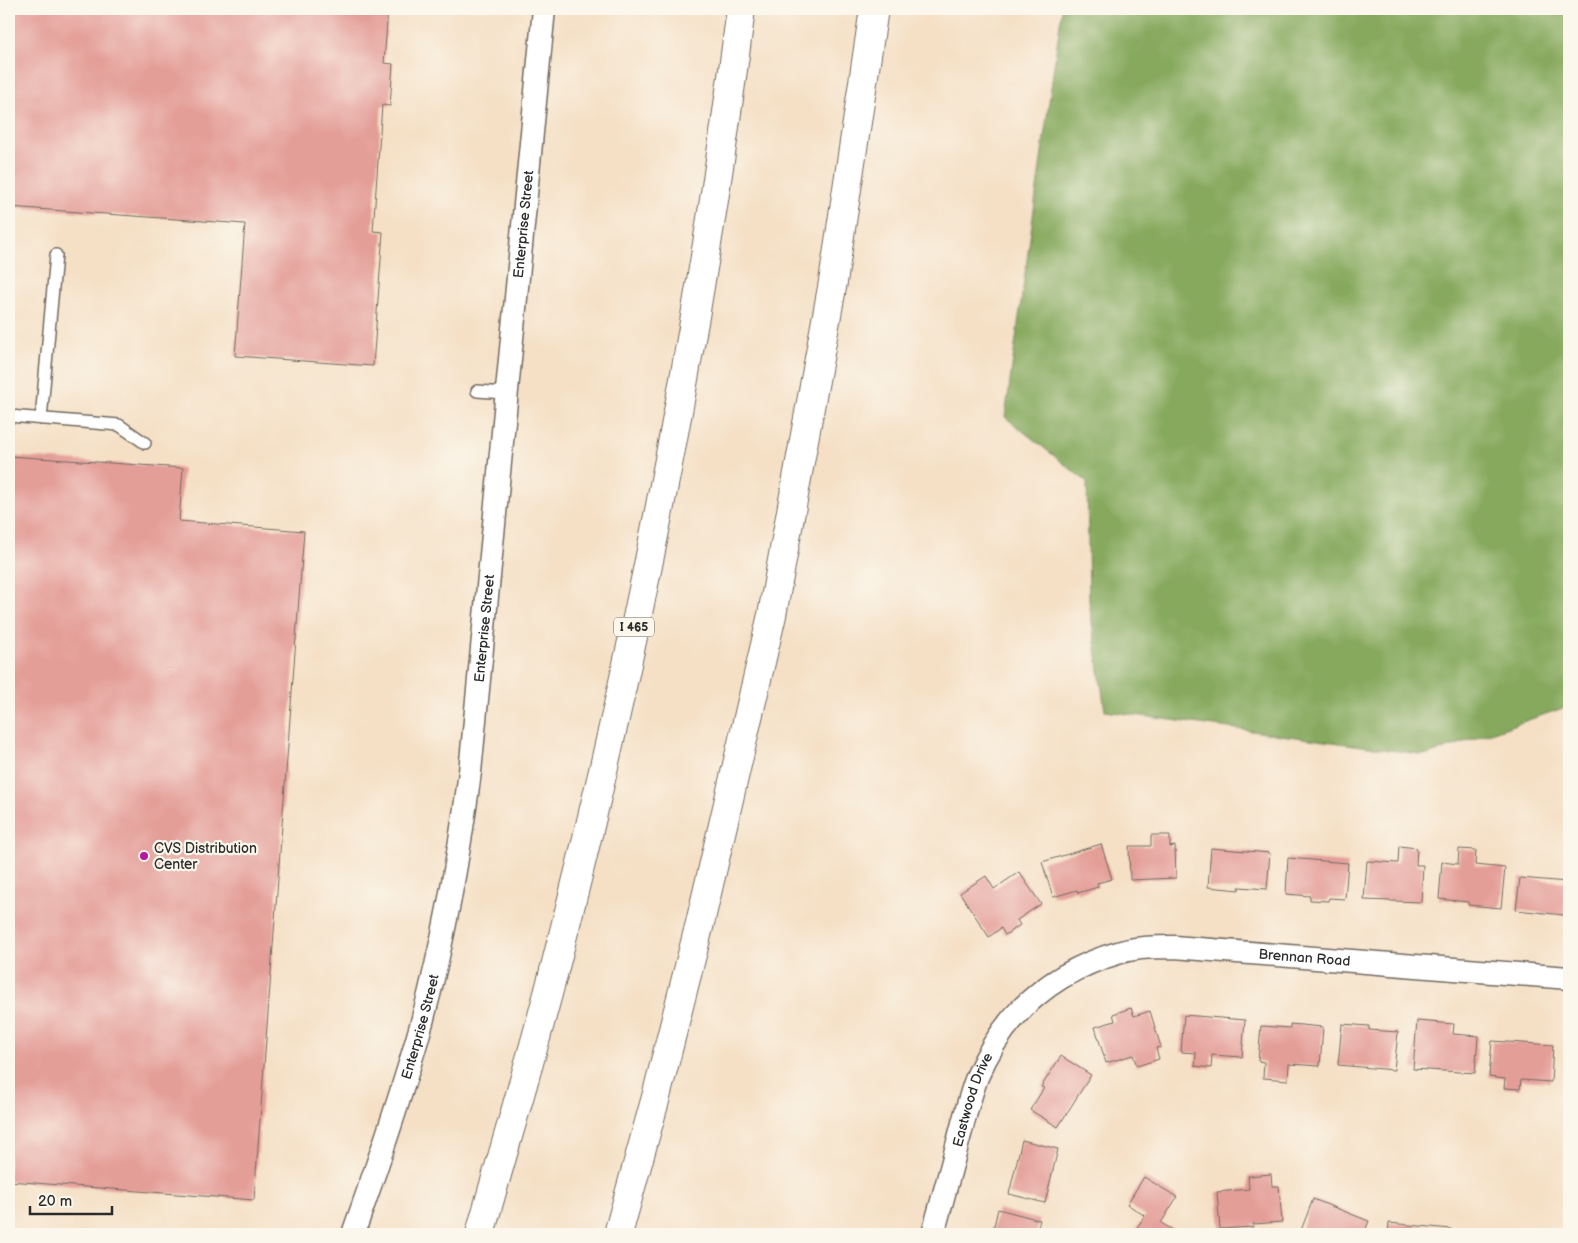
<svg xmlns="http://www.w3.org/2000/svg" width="1578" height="1243" font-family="'Balsamiq Sans',sans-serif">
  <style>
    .forest { fill: #86a95d; stroke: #586a44 }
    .building { fill: #e49e98 }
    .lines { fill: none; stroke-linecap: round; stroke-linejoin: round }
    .lane-casing { stroke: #726a61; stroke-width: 14 }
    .street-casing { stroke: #726a61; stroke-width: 25 }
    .highway-casing { stroke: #726a61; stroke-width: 30 }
    .lane { stroke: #fff; stroke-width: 11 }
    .street { stroke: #fff; stroke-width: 22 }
    .highway { stroke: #fff; stroke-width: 28 }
    .poi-dot { fill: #b5179e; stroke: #fbf7ec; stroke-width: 2 }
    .labels { text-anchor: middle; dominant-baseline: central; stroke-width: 4.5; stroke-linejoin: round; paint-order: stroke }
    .shield { fill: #fbf7ec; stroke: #696865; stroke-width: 1 }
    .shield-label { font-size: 12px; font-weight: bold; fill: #2b2b2b }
    .street-label { font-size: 14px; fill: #2b2b2b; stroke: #fbf7ec }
    .poi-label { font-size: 14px; fill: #2b2b2b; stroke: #fbf7ec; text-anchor: start }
  </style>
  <rect width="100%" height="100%" fill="#fbf7ec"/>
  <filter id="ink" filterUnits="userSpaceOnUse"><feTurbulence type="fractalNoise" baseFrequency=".02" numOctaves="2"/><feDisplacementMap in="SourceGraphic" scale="10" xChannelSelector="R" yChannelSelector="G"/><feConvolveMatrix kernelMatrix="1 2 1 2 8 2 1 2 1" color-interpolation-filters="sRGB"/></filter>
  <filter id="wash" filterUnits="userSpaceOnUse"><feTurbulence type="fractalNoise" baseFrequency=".0096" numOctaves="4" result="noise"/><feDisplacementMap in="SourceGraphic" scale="20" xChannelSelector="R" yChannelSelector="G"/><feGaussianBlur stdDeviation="1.12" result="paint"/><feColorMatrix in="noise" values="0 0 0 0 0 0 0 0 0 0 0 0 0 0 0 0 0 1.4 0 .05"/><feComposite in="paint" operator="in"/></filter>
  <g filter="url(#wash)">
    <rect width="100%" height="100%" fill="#f5e0c6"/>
    <path class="forest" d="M1062,9h507v697l-142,49 -322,-44 -16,-110 -2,-119 -82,-65z"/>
    <g id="blocks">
      <path class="building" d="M9,9h379l-4,54 9,1 -3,42 -8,-1 -9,126 10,1 -10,134 -138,-10 10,-132 -236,-17z
        M9,456l174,12 -4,53 125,10 -50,669 -245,-19z
        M1151,835h19v12l5,-1 1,32 -46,2 -1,-34h22z
        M1101,844l11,35 -15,4 1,4 -20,6 -1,-3 -24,7 -11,-35z
        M1399,846l18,2 -1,17h7l-2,37 -57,-2 3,-39 31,2z
        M1211,848l59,5 -3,36 -28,-2v3l-31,-3z
        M1459,849l17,1 -1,15 30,3 -4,40 -33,-3v-3l-29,-3 3,-37 16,2z
        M1288,858l60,5 -3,36 -16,-1 -1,3 -18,-1v-4l-24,-2z
        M1019,872l22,32 -24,16 3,5 -15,10 -4,-7 -12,9 -29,-44 26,-17 8,13z
        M1520,878l47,4 -3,33 -48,-5z
        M1131,1008l3,8 16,-5 11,36 -5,1 3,11 -22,7 -4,-11 -27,8 -11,-36 20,-6 -2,-7z
        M1184,1015l61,5 -3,37 -30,-2 -1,13 -16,-2 1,-13 -15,-1z
        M1417,1021l37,3 -1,10 25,2 -3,37 -62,-4z
        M1290,1024l33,3 -3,39 -31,-2 -1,16 -25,-2 1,-16 -6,-1 3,-35 29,2z
        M1342,1024l27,2v4l29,2 -4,38 -56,-5z
        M1492,1041l61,4 -2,37 -30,-2 -1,9 -16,-1 1,-9 -16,-2z
        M1061,1056l30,19 -33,52 -28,-17 14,-22 -3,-1z
        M1022,1140l36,9 -13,54 -36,-9z
        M1271,1174l1,12h7l3,36 -29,2v3l-33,2 -3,-37 32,-3 -1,-13z
        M1144,1177l33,20 -16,26 19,11h-48l13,-18 -18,-12z
        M1313,1199l56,22 -5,13h-60l-4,-1z
        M998,1209l42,11 -4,14h-44z
        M1389,1223l62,6 -1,5h-62z"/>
    </g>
  </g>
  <g filter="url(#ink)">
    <use href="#blocks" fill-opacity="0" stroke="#726a61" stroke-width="1"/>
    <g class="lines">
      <defs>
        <path id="lane" d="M477,391l29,2
          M9,416l110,9 26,18
          M41,419l15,-164"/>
        <g id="street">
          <path id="s1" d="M353,1234c25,-70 49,-140 69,-212 22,-82 37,-166 48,-250l74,-763"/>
          <path id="s2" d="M933,1234c8,-30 17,-61 25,-92 6,-22 11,-44 19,-65 28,-66 77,-106 144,-125 17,-5 36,-5 53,-5l395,31"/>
        </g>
        <path id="highway" d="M480,1234c25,-89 52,-177 75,-267 81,-315 145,-636 186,-958
          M618,1234l38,-137 44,-174 72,-308 61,-333 41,-273"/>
      </defs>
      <use href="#lane" class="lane-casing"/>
      <use href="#street" class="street-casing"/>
      <use href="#highway" class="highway-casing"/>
      <use href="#lane" class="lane"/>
      <use href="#street" class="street"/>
      <use href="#highway" class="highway"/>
    </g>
  </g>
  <circle class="poi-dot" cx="144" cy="856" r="5"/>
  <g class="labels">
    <rect class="shield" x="614" y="617.5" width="40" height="19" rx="4"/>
    <g class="shield-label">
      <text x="634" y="627">I 465</text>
    </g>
    <g class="street-label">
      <text stroke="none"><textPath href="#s1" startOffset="1028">Enterprise Street</textPath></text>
      <text stroke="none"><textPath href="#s1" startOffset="622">Enterprise Street</textPath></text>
      <text stroke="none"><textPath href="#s2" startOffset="545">Brennan Road</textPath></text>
      <text stroke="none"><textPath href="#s1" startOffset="218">Enterprise Street</textPath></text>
      <text stroke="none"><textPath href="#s2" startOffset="140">Eastwood Drive</textPath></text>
    </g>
    <g class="poi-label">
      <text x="154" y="848">CVS Distribution<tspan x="154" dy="16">Center</tspan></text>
    </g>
  </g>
  <rect width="1578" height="1243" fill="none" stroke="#fbf7ec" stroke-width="30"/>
  <path d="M30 1206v8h82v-8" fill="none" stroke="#2b2b2b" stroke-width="2.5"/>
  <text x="38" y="1206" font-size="15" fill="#2b2b2b" stroke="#fbf7ec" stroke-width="4" paint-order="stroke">20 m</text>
</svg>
